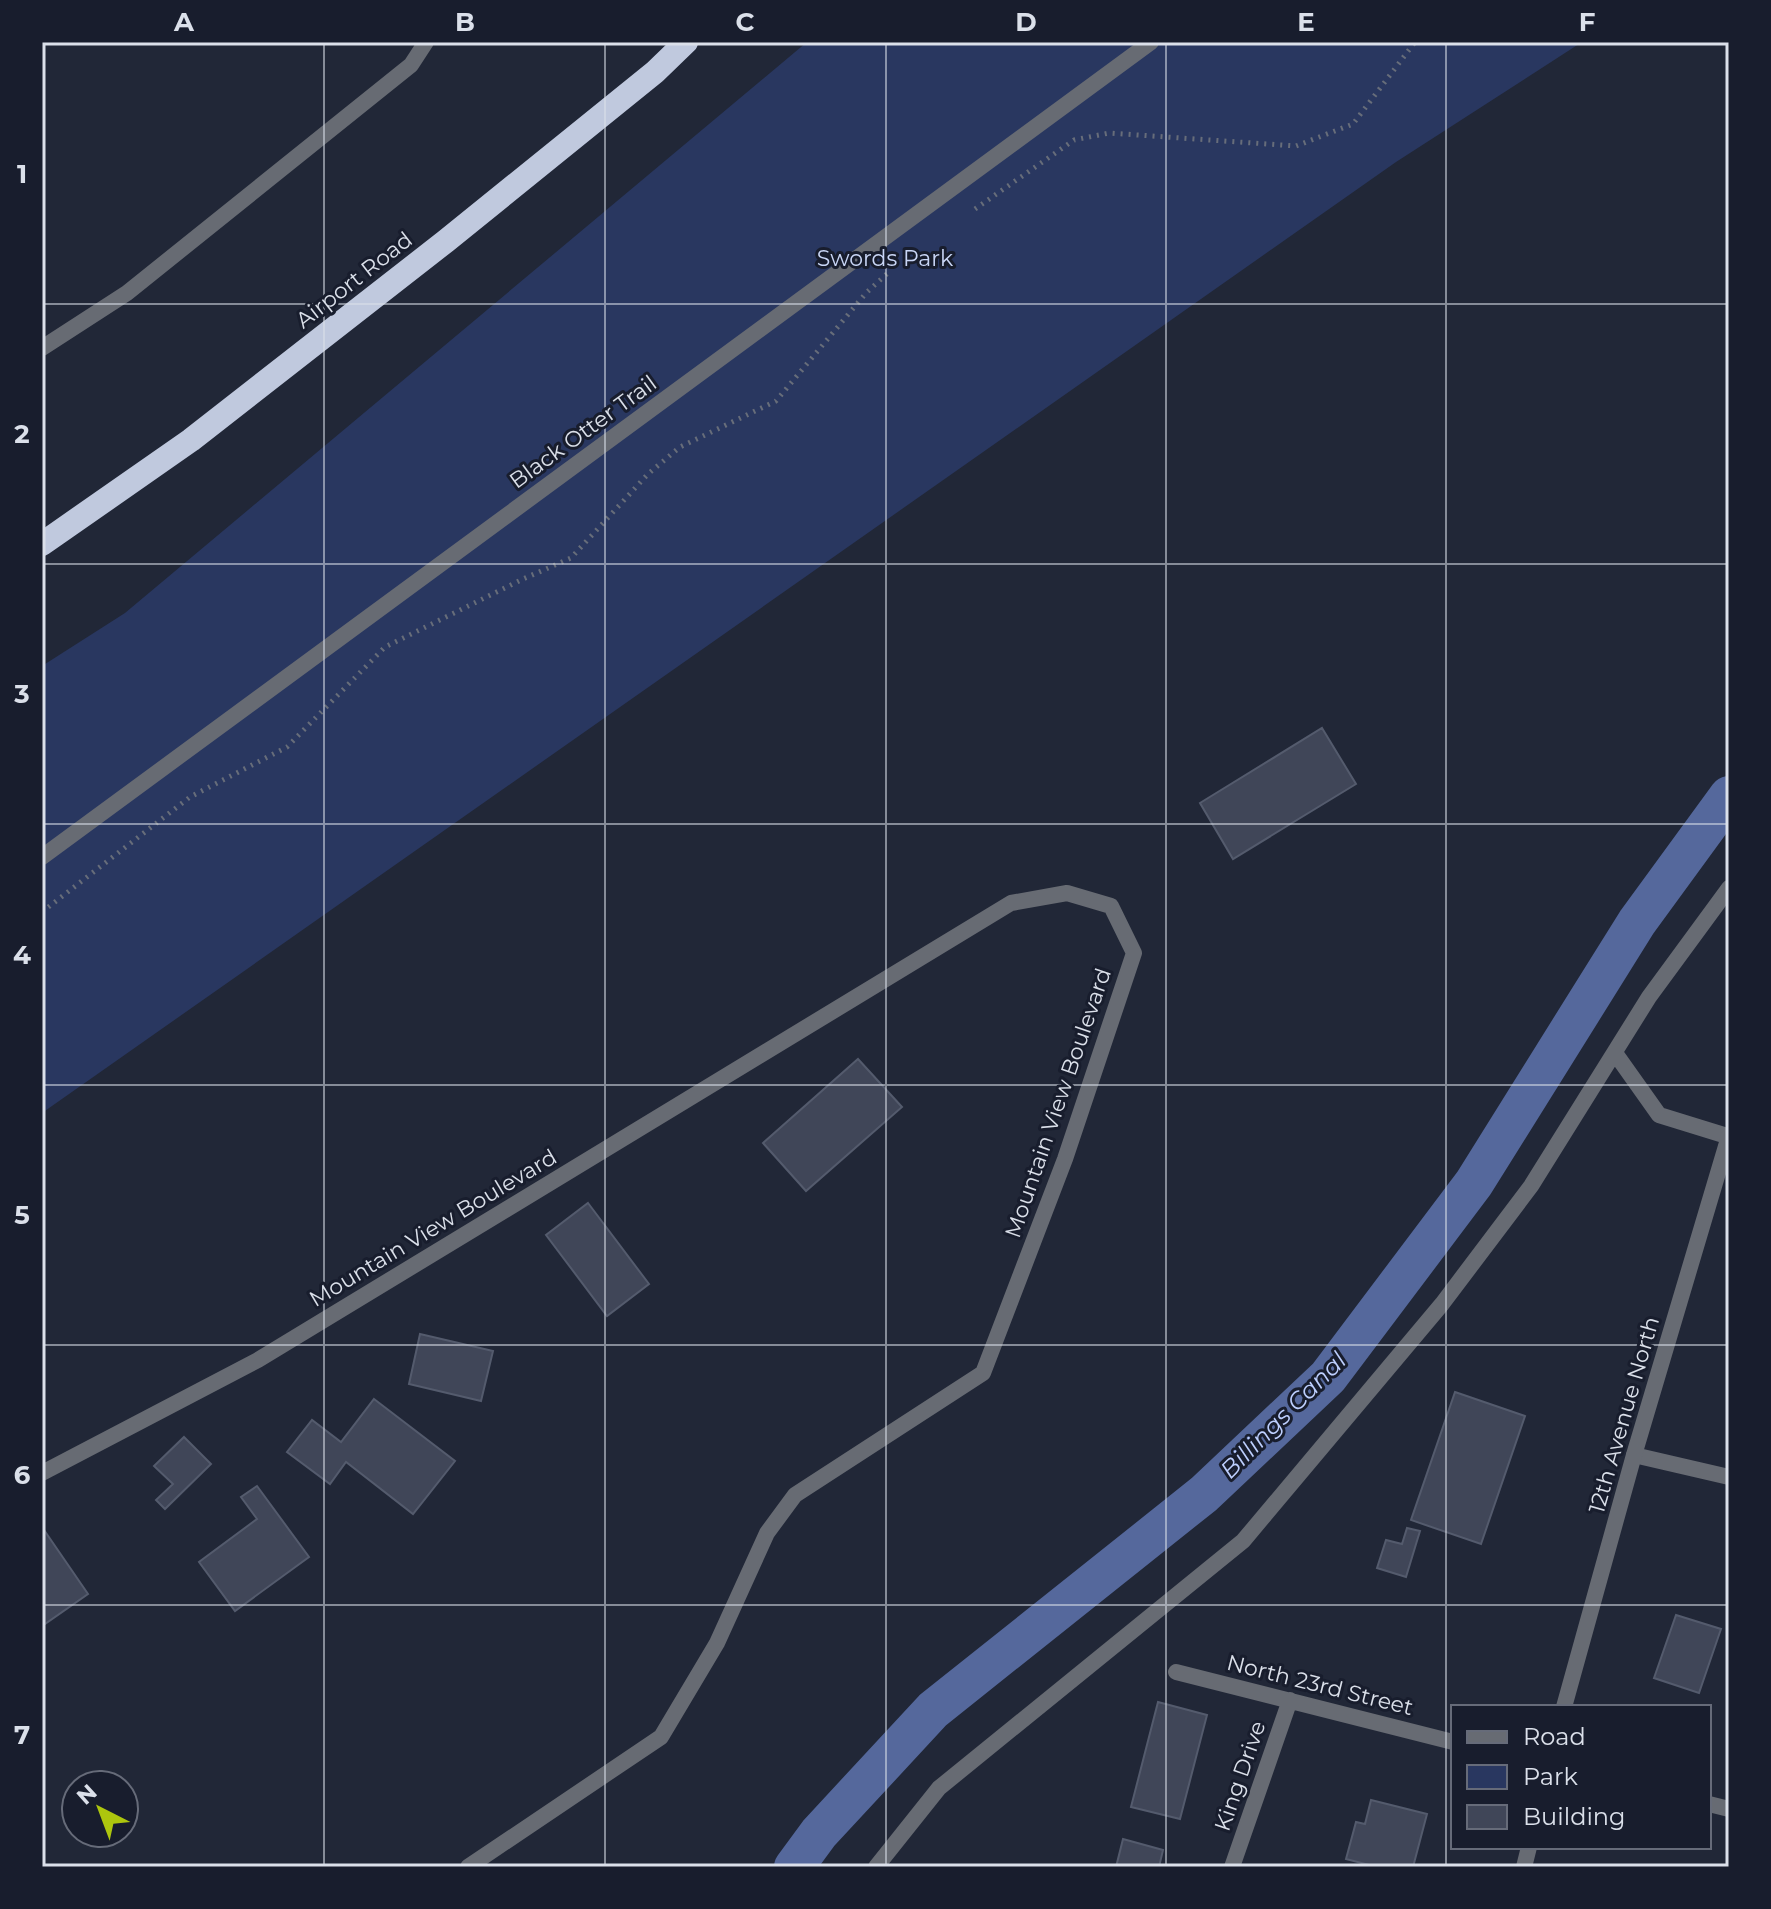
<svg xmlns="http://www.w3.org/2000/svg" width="1771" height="1909" font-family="Montserrat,sans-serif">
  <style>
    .green { fill: #293760 }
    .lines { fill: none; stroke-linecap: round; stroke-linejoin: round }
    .canal { stroke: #55689c; stroke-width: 40 }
    .building { fill: #404658; stroke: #545b6d; stroke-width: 2 }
    .path { stroke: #676d7a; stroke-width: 5; stroke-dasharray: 2 6; stroke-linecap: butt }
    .lane { stroke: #676b73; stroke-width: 16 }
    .street { stroke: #676b73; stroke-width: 16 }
    .highway { stroke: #c0c9de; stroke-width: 24 }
    .grid { fill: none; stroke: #dbe0ea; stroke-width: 2; stroke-opacity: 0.55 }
    .labels { text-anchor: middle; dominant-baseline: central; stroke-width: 6; stroke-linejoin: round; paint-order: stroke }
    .park-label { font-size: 22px; fill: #c9d6f6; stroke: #181d2d }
    .street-label { font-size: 22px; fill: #dbe0ea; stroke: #181d2d }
    .water-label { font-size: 24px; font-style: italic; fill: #bdcffe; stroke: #181d2d }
    .neatline { fill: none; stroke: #dbe0ea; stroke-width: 3 }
    .grid-label { font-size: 26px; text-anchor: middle; font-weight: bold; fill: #dbe0ea }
  </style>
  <rect width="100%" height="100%" fill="#212737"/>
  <path class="green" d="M807,42h775l-186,120 -1354,951v-447l83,-53z"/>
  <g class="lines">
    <path class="canal" d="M794,1867l25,-34 114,-123 271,-216 124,-117 146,-194 163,-261 92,-126"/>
  </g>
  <path class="building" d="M1322,728l34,56 -123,75 -33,-56z
    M858,1059l44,48 -96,84 -43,-48z
    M588,1203l61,81 -42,32 -61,-81z
    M420,1334l73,17 -12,50 -72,-17z
    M1455,1392l70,24 -44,128 -70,-24z
    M374,1399l81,62 -42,53 -67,-52 -16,22 -43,-32 25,-32 29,22z
    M184,1437l27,27 -46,45 -9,-9 17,-16 -19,-18z
    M257,1486l52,71 -74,54 -36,-49 58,-43 -16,-22z
    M42,1527l46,67 -46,32z
    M1407,1528l13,3 -14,46 -29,-9 9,-28 16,4z
    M1676,1615l45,14 -22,64 -45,-15z
    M1158,1702l49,13 -27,104 -49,-12z
    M1371,1800l56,14 -14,53h-36l-31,-8 10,-37 9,2z
    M1123,1839l40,11 -4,17h-43z"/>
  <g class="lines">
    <path class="path" d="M975,209l99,-69 35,-7 187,13 57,-22 62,-82
      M42,912l148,-115 97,-50 98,-100 138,-68 48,-21 77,-84 32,-27 96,-46 90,-108 24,-22"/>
    <path class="lane" d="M42,348l85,-55 284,-228 15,-23
      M42,857l1109,-815
      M1615,1053l44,62 68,21
      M1634,1455l95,22
      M876,1867l63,-79 304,-247 199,-237 89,-118 118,-189 80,-109"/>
    <path class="street" d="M42,1473l216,-113 753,-457 56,-10 44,13 23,47 -69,206 -82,214 -188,122 -28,38 -50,110 -56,94 -193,130
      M1176,1672l277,70
      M1564,1707l70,-252 95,-319
      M1709,1804l20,5
      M1232,1867l58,-167
      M1524,1867l5,-20"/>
    <path class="highway" d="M42,544l149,-104 255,-199 209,-169 31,-30"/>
  </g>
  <path class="grid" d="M324,42v1825M605,42v1825M886,42v1825M1166,42v1825M1446,42v1825M42,304h1687M42,564h1687M42,824h1687M42,1085h1687M42,1345h1687M42,1605h1687"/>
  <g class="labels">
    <g class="park-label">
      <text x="885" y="258">Swords Park</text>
    </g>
    <g class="street-label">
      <text transform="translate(354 280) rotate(-38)">Airport Road</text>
      <text transform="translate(583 432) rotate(-36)">Black Otter Trail</text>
      <text transform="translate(1058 1103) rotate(-71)">Mountain View Boulevard</text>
      <text transform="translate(433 1228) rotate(-31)">Mountain View Boulevard</text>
      <text transform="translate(1624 1415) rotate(-74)">12th Avenue North</text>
      <text transform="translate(1320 1685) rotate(14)">North 23rd Street</text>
      <text transform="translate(1240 1776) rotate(-71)">King Drive</text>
    </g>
    <g class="water-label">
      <text transform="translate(1283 1415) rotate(-45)">Billings Canal</text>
    </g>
  </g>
  <rect width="1771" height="1909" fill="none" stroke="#181d2d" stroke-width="88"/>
  <rect x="1451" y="1705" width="260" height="144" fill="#181d2d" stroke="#666b79" stroke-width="2"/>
  <rect x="1467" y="1731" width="40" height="12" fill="#676b73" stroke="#666b79" stroke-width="2"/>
  <text x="1523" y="1745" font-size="24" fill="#dbe0ea">Road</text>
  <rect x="1467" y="1765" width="40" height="24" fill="#293760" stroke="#666b79" stroke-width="2"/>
  <text x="1523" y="1785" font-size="24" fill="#dbe0ea">Park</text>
  <rect x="1467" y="1805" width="40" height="24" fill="#404658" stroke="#666b79" stroke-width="2"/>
  <text x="1523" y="1825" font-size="24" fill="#dbe0ea">Building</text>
  <g transform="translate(100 1809) rotate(318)"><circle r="38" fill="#181d2d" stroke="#666b79" stroke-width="2"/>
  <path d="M0-6L14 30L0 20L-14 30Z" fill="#adc60e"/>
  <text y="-12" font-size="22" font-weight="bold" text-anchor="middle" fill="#dbe0ea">N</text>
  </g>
  <rect x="44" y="44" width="1683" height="1821" class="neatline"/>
  <g class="grid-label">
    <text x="184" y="31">A</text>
    <text x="465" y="31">B</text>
    <text x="745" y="31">C</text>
    <text x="1026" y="31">D</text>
    <text x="1306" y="31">E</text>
    <text x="1587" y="31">F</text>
    <text x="22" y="183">1</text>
    <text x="22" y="443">2</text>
    <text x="22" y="703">3</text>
    <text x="22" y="964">4</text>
    <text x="22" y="1224">5</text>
    <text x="22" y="1484">6</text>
    <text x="22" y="1744">7</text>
  </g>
</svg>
